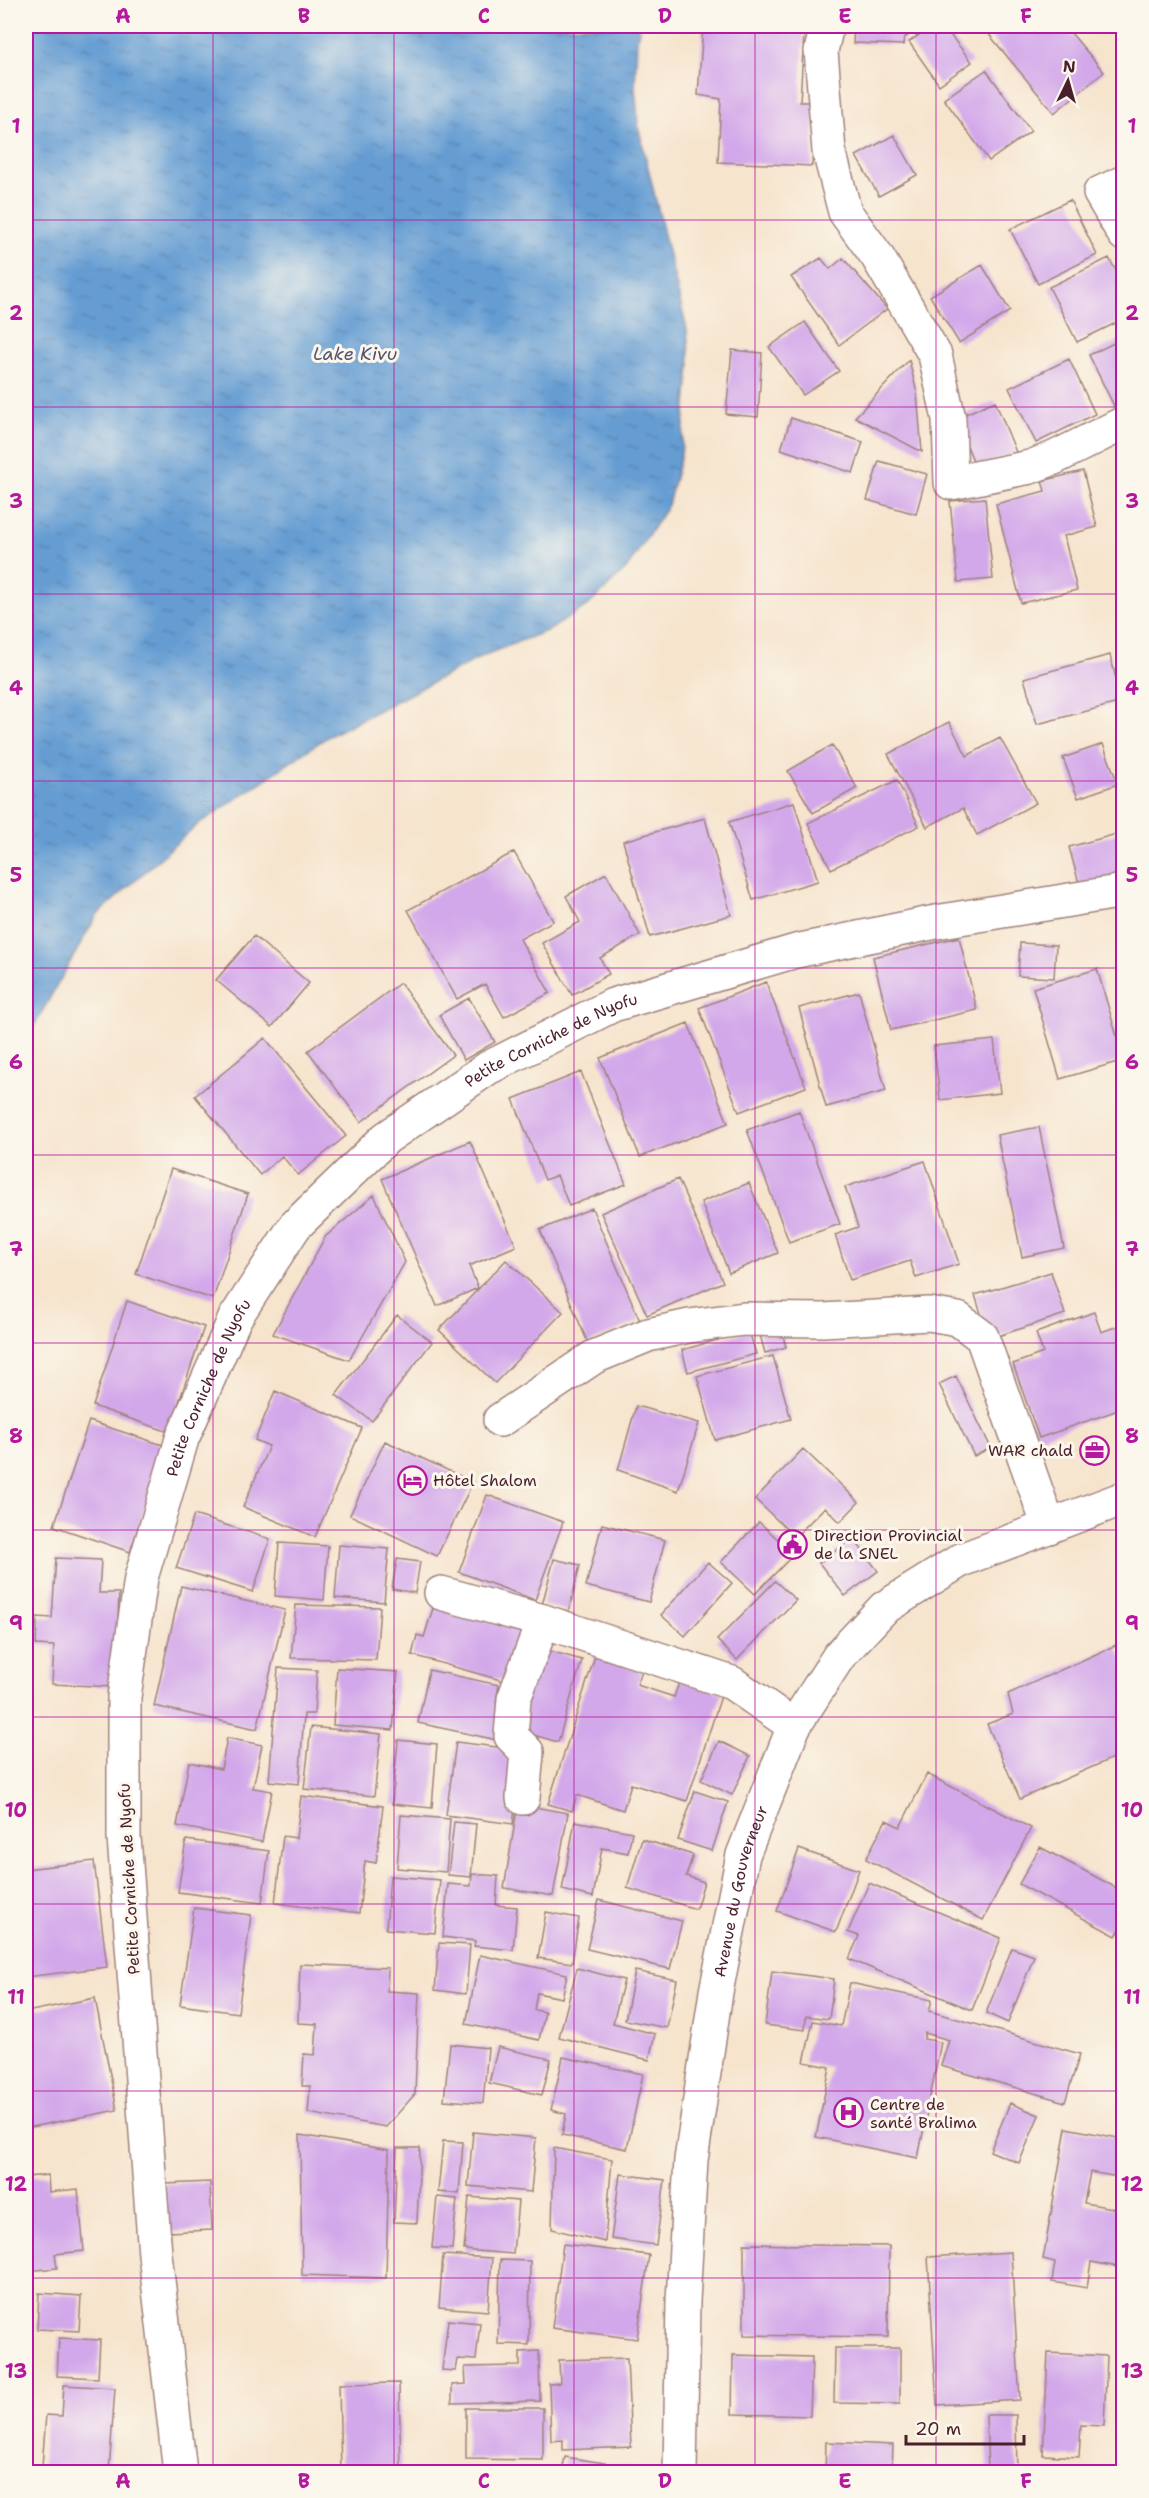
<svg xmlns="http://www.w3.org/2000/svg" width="1149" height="2498" font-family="'Shantell Sans',sans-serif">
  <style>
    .water { fill: url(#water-ripples); stroke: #585e7f; stroke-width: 1.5 }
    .building { fill: #d3a8ea }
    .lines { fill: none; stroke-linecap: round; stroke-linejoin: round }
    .minor-casing { stroke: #a0827c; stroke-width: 36 }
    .minor { stroke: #fff; stroke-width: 33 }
    .grid { fill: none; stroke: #b5179e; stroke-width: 1.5; stroke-opacity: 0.55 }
    .labels { text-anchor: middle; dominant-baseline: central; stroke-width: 6; stroke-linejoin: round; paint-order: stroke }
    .street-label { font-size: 16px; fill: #4a1f2b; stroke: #fbf7ec }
    .poi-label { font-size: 16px; fill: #4a1f2b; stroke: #fbf7ec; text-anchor: start }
    .water-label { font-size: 18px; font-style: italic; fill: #55516e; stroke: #fbf7ec }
    .neatline { fill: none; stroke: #b5179e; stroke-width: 2 }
    .grid-label { font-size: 20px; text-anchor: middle; font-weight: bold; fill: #b5179e }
  </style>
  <defs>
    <pattern id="water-ripples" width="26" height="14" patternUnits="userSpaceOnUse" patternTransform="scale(1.5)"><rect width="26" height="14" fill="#659dd3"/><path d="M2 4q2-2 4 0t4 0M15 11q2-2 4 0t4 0" fill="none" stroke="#557fab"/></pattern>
  </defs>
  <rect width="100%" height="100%" fill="#fbf7ec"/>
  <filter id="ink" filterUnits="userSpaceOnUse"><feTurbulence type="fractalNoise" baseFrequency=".0167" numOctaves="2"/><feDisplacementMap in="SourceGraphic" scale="12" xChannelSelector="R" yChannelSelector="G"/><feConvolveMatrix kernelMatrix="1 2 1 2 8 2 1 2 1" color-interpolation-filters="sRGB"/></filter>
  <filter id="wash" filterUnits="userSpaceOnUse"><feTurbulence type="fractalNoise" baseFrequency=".008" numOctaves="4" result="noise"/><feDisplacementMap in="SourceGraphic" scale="24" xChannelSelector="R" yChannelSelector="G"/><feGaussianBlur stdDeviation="1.35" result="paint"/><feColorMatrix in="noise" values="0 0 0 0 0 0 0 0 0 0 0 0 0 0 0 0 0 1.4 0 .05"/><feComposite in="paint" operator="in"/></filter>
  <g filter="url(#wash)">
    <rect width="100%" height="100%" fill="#f6e4cd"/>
    <path class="water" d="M26,26h614l-3,14 -2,48 4,42 48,200 3,36 -9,88 -13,51 -41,63 -36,35 -40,26 -66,26 -156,81 -133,90 -99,89 -71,125z"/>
    <g id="blocks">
      <path class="building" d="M703,26l101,7 -4,69h15l-3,64 -94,-4 3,-63 -23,-4z
        M854,26h69l-19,12 -1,7 -50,-2z
        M932,26h11l29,36 -33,23 -30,-43z
        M982,26h83l39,46 -50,41z
        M986,70l45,61 -42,30 -45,-62z
        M894,135l23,40 -38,21 -23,-40z
        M1070,200l27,55 -59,29 -28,-55z
        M821,258l9,11 13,-11 44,51 -48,36 -48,-68z
        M1109,258l15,28v33l-47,23 -28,-55z
        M982,265l28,46 -51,32 -29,-47z
        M805,322l34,49 -36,24 -34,-48z
        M1124,338v68l-8,4 -27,-55z
        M732,350l30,3 -4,64 -32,-3z
        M1069,359l26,55 -59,29 -27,-55z
        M909,360l8,33 5,59 -67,-35z
        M995,401l21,51 -40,16 -20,-50z
        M791,418l72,24 -10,31 -72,-24z
        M879,461l48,13 -11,40 -49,-14z
        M1083,471l14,56 -33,9 13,54 -56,13 -25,-99 49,-13 -3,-10z
        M985,498l8,81 -35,3 -8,-81z
        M1110,655l12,47 -85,22 -13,-46z
        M949,722l18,34 33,-18 36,65 -59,32 -14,-27 -36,19 -39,-73z
        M1103,744l15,40 -40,14 -15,-40z
        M832,745l25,43 -44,25 -25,-42z
        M897,780l22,46 -88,43 -23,-46z
        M794,802l24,79 -65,19 -24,-78z
        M705,818l26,97 -81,22 -27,-96z
        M1124,832v43l-44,12 -11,-40z
        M514,852l39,69 -33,18 30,54 -46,24 -19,-33 -28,15 -49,-89z
        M606,873l34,62 -40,23 9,16 -37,21 -30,-52 38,-21 -14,-26z
        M254,936l55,47 -37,44 -56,-47z
        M959,937l18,73 -86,20 -18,-73z
        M1020,943l36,2 -2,33 -36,-2z
        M1097,969l27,91 -64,19 -27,-91z
        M766,982l40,105 -67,25 -40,-104z
        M400,983l53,72 -92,67 -53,-71z
        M859,992l27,99 -60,16 -27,-99z
        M469,998l26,44 -31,18 -25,-45z
        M688,1023l40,100 -88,34 -40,-99z
        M265,1038l81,98 -48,39 -16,-19 -22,19 -65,-79z
        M994,1040l6,53 -60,7 -6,-54z
        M581,1072l45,112 -57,22 -12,-31 -12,5 -32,-81z
        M799,1111l41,113 -51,18 -42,-112z
        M1039,1127l25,121 -42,9 -25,-122z
        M470,1141l46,105 -47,20 9,22 -41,18 -55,-127z
        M925,1161l34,103 -43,14 -6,-17 -60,19 -15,-45 23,-8 -13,-40z
        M171,1169l77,25 -35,105 -77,-25z
        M678,1179l45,103 -76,33 -46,-102z
        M749,1183l29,70 -49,20 -28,-71z
        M374,1195l31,67 -56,98 -76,-26 52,-97z
        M592,1208l48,113 -52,22 -48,-113z
        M506,1260l57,52 -68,71 -56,-53z
        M1051,1272l14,42 -76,25 -14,-44z
        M127,1301l77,26 -35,105 -76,-26z
        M1094,1312l7,20 23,-8v84l-85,30 -26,-74 30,-11 -7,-20z
        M397,1315l35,27 -60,79 -36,-26z
        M780,1325l6,22 -21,6 -6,-22z
        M749,1331l7,23 -68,18 -6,-22z
        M773,1356l18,63 -76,21 -18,-64z
        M956,1376l35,72 -17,8 -35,-72z
        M275,1391l87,37 -47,109 -72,-30 26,-61 -14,-6z
        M636,1406l63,17 -21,68 -60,-21z
        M89,1421l77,25 -36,106 -76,-26z
        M385,1441l88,41 -36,74 -87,-41z
        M803,1449l56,53 -19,20 -15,-15 -30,30 -40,-38z
        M487,1495l76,27 -28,78 -76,-28z
        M194,1515l76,24 -17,53 -77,-24z
        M759,1522l35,32 -39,40 -34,-32z
        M602,1524l63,16 -16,62 -63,-16z
        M853,1538l25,33 -33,25 -26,-33z
        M279,1543l49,3 -4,54 -49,-4z
        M339,1545l50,4 -5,53 -49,-4z
        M56,1558l45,2 -2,33h20l-4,94 -63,-3 2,-38 -18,-1 1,-28 15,1z
        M397,1559l23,3 -5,31 -23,-4z
        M554,1559l26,6 -11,46 -27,-6z
        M708,1562l24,21 -47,53 -24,-21z
        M775,1581l21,19 -59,60 -20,-20z
        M181,1586l104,24 -28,119 -103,-23z
        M296,1605l84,2 -4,53 -85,-2z
        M434,1605l92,26 -15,52 -99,-28 5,-20 7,2z
        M1116,1645l8,16v92l-104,46 -33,-75 26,-10 -5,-20z
        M539,1648l43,12 -24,82 -42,-12z
        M595,1656l47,15 -5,14 37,12 6,-17 42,13 -35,108 -56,-17 -8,26 -46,-15 -5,16 -24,-7z
        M278,1668l39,2 -3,44h-10l-5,70 -30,-3z
        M337,1668l61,4 -5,58 -60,-5z
        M429,1670l70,15 -3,17 13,3 -7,36 -84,-18z
        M311,1727l70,7 -7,62 -70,-7z
        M227,1738l35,7 -9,43 19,3 -10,51 -85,-16 12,-64 32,7z
        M398,1740l39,4 -5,64 -40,-4z
        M719,1741l31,15 -18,39 -31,-15z
        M456,1742l66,8 -9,74 -67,-9z
        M927,1774l104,54 -48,92 -117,-61 20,-39 14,7z
        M695,1791l33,11 -16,49 -34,-11z
        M301,1796l82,10 -7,57 -11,-2 -6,52 -84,-10 8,-67 13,2z
        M518,1804l50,9 -15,83 -49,-8z
        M401,1815l49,4 -4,53 -49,-4z
        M575,1821l57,11 -4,21 -26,-5 -9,49 -31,-7z
        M454,1822l22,2 -5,53 -23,-2z
        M642,1839l51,16 -7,21 18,6 -8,27 -69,-21z
        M186,1840l83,11 -7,52 -84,-11z
        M1040,1847l84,45v31l-8,13 -97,-52z
        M799,1849l60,21 -23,62 -59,-21z
        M94,1861l13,106 -81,10v-108z
        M472,1874l26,2 -2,29 21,2 -4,43 -39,-4 1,-5 -32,-4 5,-53 23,2z
        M390,1876l50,4 -5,53 -49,-4z
        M869,1883l132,55 -29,72 -123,-51 10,-23 -11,-4z
        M599,1900l83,21 -12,48 -83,-20z
        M194,1908l57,7 -13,98 -58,-8z
        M546,1912l33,6 -7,45 -34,-5z
        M439,1943l31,2 -4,49 -31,-4z
        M1012,1948l22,8 -26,67 -22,-10z
        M480,1955l87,19 -5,24 -25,-5 -3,17 11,2 -6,28 -73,-16z
        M300,1964l88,4 -1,23 32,2 -4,101 -29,33 -78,-14 2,-27h-8l2,-32 11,1 2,-31 -19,-1z
        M577,1968l47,12 -11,43 42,11 -6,26 -90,-23z
        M635,1971l42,9 -10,48 -42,-8z
        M772,1971l62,8 -5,40 -23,-3 -1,14 -40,-5z
        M850,1983l82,17 -3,11 151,43 -15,48 -124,-36 8,-26 -24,-7 -1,6 17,3 -23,116 -102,-21 14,-70 -26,-5 9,-41 28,5z
        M95,1998l22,112 -91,18v-116z
        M450,2044l38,4 -5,55 -39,-3z
        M498,2047l53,12 -9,36 -53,-12z
        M563,2057l80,17 -16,75 -65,-14 4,-21 -15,-4z
        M1010,2103l29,12 -20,48 -29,-12z
        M1066,2128l58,11v39l-34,-6 -6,31 40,7v58l-33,-6 -4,26 -35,-6 3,-20 -12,-3z
        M473,2132l63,6 -5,54 -63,-6z
        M300,2135l89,15 -3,128 -84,-3z
        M443,2141l20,1 -4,52 -21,-2z
        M397,2148h23l-3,75 -23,-1z
        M554,2148l58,11 -7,83 -53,-13z
        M620,2174l45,6 -9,65 -45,-6z
        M48,2175l1,17 29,-3 6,62 -29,3 2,14 -31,3v-94z
        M210,2182l2,48 -45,2 -2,-48z
        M437,2197l20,2 -5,50 -20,-1z
        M469,2197l49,4 -5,53 -49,-4z
        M563,2244l86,11 -12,84 -85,-11z
        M744,2244l145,2 -1,91 -144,-2z
        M1011,2252l9,148 -83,5 -9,-148z
        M443,2255l49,3 -4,53 -49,-4z
        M500,2260l30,1 -1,84 -31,-1z
        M39,2293l42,3 -2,35 -42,-2z
        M448,2320l32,3 -4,37 -18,-1 -2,12 -14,-1z
        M59,2338l41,2 -2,38 -41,-2z
        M835,2348h65v56l-66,-1z
        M539,2351l1,50 -88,2v-18l14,-1 -1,-17 55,-1v-14z
        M1048,2353l59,3 -3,70 -23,-1 -2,32 -36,-2z
        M733,2355l79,2 -2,59 -78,-2z
        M627,2358l4,89 -68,3v-10l-12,1 -2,-57 11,-1 -1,-23z
        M399,2383l2,89h-60l-2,-88z
        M64,2385l51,3 -6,84h-56v-4l-11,-1 4,-52 16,1z
        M466,2408h77v52l-77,-1z
        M986,2415h30l1,57h-29z
        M826,2442l67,3 -1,27h-67z
        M565,2457l91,14v1h-94z"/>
    </g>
  </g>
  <g filter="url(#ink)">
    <use href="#blocks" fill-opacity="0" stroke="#a0827c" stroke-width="1.5"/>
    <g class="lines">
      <defs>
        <g id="minor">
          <path d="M827,26l-6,25 8,100 16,61 32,44 58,99 14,64 2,64 79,-16 24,-9 70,-35"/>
          <path d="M1124,182l-24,11 24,41"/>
          <path d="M500,1420l94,-63 54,-22 41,-9 55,-7 79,1 106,-6 29,5 24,18 67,190"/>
          <path d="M441,1593l102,28 189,62 62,43"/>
          <path d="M523,1798l4,-46 -16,-16 3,-37 29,-78"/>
          <path id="s1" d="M180,2472l-25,-218 -31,-417v-140l17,-119 41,-139 53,-121 60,-92 91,-88 102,-70 125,-63 183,-54 140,-29 188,-31"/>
          <path id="s2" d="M680,2472l3,-171 8,-141 25,-168 27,-137 51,-129 45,-70 45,-48 77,-48 163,-62"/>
        </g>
      </defs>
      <use href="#minor" class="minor-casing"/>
      <use href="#minor" class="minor"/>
    </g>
  </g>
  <path class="grid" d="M213,26v2446M394,26v2446M574,26v2446M755,26v2446M936,26v2446M26,220h1098M26,407h1098M26,594h1098M26,781h1098M26,968h1098M26,1155h1098M26,1343h1098M26,1530h1098M26,1717h1098M26,1904h1098M26,2091h1098M26,2278h1098"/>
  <defs>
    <symbol id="office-ring" viewBox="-11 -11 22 22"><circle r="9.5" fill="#fbf7ec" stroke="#b5179e" stroke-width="1.5"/><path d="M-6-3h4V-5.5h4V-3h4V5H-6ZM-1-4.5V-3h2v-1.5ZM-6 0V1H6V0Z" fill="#b5179e"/></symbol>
    <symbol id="hotel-ring" viewBox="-11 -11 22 22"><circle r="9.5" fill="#fbf7ec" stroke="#b5179e" stroke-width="1.5"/><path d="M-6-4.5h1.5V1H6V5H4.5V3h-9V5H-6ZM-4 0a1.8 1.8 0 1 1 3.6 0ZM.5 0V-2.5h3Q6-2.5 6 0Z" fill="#b5179e"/></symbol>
    <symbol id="civic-ring" viewBox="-11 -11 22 22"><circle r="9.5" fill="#fbf7ec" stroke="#b5179e" stroke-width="1.5"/><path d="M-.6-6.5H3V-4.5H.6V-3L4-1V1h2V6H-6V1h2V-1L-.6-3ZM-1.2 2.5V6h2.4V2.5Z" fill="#b5179e"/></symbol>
    <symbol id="hospital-ring" viewBox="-11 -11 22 22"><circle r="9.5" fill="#fbf7ec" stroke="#b5179e" stroke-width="1.5"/><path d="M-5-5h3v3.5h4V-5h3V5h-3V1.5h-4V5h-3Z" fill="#b5179e"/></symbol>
  </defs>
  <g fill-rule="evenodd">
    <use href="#office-ring" x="1078" y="1434" width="33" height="33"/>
    <use href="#hotel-ring" x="396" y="1464" width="33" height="33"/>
    <use href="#civic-ring" x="776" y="1528" width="33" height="33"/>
    <use href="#hospital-ring" x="832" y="2096" width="33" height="33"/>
  </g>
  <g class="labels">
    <g class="street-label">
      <text stroke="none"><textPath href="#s1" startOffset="1604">Petite Corniche de Nyofu</textPath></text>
      <text stroke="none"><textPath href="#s1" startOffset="1100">Petite Corniche de Nyofu</textPath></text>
      <text transform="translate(129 1879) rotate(-93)">Petite Corniche de Nyofu</text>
      <text stroke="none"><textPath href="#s2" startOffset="586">Avenue du Gouverneur</textPath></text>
    </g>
    <g class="poi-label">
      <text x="1073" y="1450" text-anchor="end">WAR chald</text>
      <text x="433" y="1480">Hôtel Shalom</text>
      <text x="814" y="1535">Direction Provincial<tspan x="814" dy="18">de la SNEL</tspan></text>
      <text x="870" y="2104">Centre de<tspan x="870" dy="18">santé Bralima</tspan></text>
    </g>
    <g class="water-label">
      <text x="355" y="354">Lake Kivu</text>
    </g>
  </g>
  <rect width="1149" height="2498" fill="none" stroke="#fbf7ec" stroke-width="66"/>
  <g transform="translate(1068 81) rotate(5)" stroke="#fbf7ec" stroke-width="4.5" paint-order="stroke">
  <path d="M0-4.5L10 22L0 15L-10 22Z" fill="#4a1f2b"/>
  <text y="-9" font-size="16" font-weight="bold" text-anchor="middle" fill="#4a1f2b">N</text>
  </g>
  <path d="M906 2435v9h118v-9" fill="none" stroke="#4a1f2b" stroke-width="3"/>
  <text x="915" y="2435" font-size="18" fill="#4a1f2b" stroke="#fbf7ec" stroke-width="4.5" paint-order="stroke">20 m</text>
  <rect x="33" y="33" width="1083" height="2432" class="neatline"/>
  <g class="grid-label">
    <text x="123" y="23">A</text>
    <text x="304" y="23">B</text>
    <text x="484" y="23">C</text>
    <text x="665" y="23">D</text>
    <text x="845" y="23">E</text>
    <text x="1026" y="23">F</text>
    <text x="16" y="133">1</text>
    <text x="1132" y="133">1</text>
    <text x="16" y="320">2</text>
    <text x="1132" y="320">2</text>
    <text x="16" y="508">3</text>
    <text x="1132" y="508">3</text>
    <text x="16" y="695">4</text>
    <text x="1132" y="695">4</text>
    <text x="16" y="882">5</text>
    <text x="1132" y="882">5</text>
    <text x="16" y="1069">6</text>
    <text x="1132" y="1069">6</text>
    <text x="16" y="1256">7</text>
    <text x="1132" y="1256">7</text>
    <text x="16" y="1443">8</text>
    <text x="1132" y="1443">8</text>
    <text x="16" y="1630">9</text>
    <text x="1132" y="1630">9</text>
    <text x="16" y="1817">10</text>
    <text x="1132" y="1817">10</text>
    <text x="16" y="2004">11</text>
    <text x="1132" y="2004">11</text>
    <text x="16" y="2191">12</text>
    <text x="1132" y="2191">12</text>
    <text x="16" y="2378">13</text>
    <text x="1132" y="2378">13</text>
    <text x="123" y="2488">A</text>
    <text x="304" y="2488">B</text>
    <text x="484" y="2488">C</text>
    <text x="665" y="2488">D</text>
    <text x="845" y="2488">E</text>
    <text x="1026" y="2488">F</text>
  </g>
</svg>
